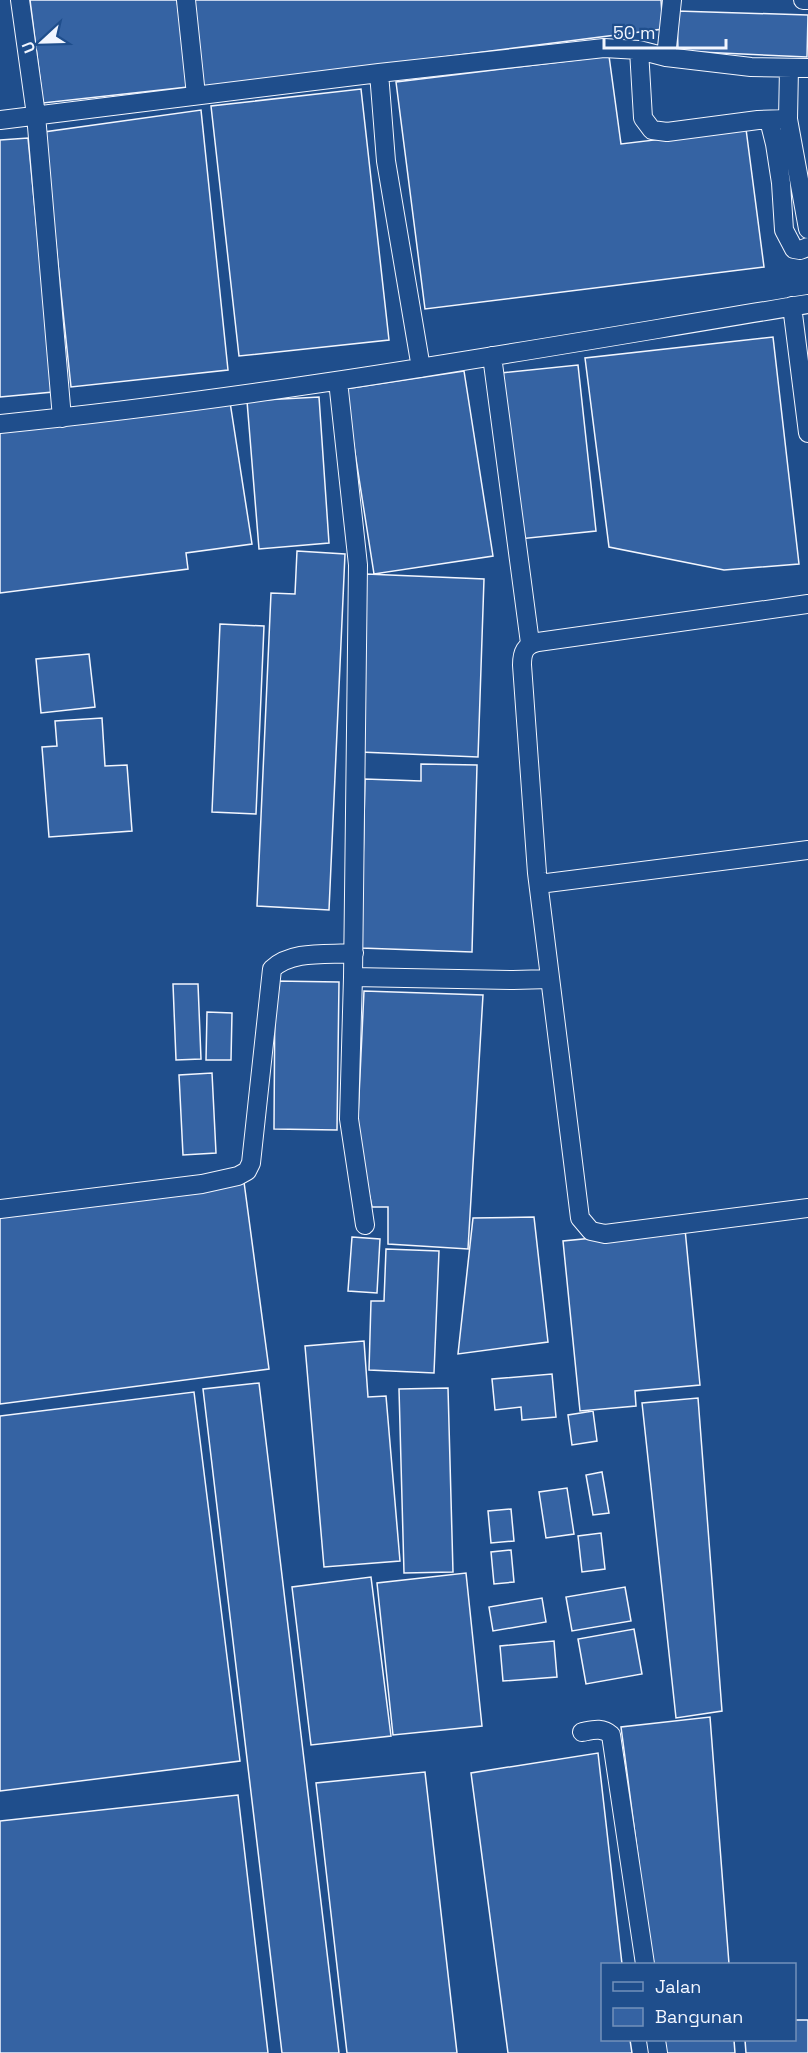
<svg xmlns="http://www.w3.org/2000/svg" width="808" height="2053" font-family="'Space Grotesk',sans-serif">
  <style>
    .building { fill: #3563a3; stroke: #f2f6ff; stroke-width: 1.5 }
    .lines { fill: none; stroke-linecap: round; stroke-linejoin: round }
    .minor-casing { stroke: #f2f6ff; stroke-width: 20 }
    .minor { stroke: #1f4e8c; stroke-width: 18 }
  </style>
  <rect width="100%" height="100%" fill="#1f4e8c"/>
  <path class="building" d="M30,0h147l11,87 -145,16z
    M192,0h469l2,29 -462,59z
    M677,11l131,4 -1,42 -129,-6z
    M609,56l12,88 125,-15 18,138 -339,42 -29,-227z
    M361,89l28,251 -150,16 -28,-250z
    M201,110l27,260 -157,17 -27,-255z
    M28,138l25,254 -53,5v-257z
    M773,337l26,227 -75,6 -115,-23 -24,-189z
    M578,365l18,166 -77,8 -18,-166z
    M464,371l29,185 -119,18 -29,-185z
    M319,397l10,146 -70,6 -12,-148z
    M230,402l22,142 -66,9 2,16 -188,24v-164z
    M297,551l48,3 -16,356 -72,-4 14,-313 24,1z
    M366,574l118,5 -6,178 -118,-5z
    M220,624l44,2 -8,188 -44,-2z
    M89,654l6,53 -54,6 -5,-54z
    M102,718l3,48 22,-1 5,66 -83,6 -7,-90 15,-1 -2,-25z
    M421,764l56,1 -5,187 -111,-4 4,-169 56,2z
    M275,981l64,1 -2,148 -63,-1z
    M173,984h25l3,75 -25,1z
    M364,991l119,4 -15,254 -80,-5v-37h-16l-15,-69z
    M207,1012l25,1 -1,47h-25z
    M212,1073l4,80 -33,2 -4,-80z
    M244,1182l25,187 -269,35v-190z
    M534,1217l14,125 -90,12 15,-136z
    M685,1229l15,156 -65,6 1,15 -56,5 -17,-170z
    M352,1237l28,2 -3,54 -29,-2z
    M386,1249l53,2 -5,122 -65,-3 2,-69h13z
    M364,1341l4,56 18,-1 14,165 -76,6 -19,-221z
    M552,1374l4,43 -34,3 -1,-13 -26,3 -3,-31z
    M259,1383l46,385 34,285h-57l-79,-664z
    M448,1388l5,184 -49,1 -5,-184z
    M194,1392l46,369 -240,30v-375z
    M698,1398l24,313 -46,7 -34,-315z
    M593,1411l4,30 -25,4 -4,-30z
    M602,1472l7,41 -16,2 -7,-40z
    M567,1488l7,46 -28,4 -7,-46z
    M511,1509l3,32 -23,2 -3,-32z
    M601,1533l4,36 -23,3 -4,-36z
    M511,1550l3,32 -20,2 -3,-32z
    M466,1573l16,153 -89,9 -16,-152z
    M371,1577l20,159 -80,9 -19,-158z
    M625,1587l6,34 -59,10 -6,-34z
    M542,1598l4,24 -53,9 -4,-24z
    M634,1629l8,45 -56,10 -8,-45z
    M554,1641l3,36 -54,4 -3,-35z
    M710,1717l19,247h-77l-31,-237z
    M598,1753l24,211h-20v76h28l2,13h-124l-37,-280z
    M425,1772l32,281h-110l-31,-270z
    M238,1795l30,258h-268v-232z
    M794,2020h14v33h-62l-1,-13h49z
    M662,2040h72l1,13h-71z"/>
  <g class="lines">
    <defs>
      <path id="minor" d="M20,0l16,115 26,303
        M186,0l10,95
        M803,0h5
        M639,50l4,68 9,12 15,2 91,-12 30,-1
        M666,57l6,-57
        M789,68l-1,51 20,110
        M379,73l7,88 35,207
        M0,120l379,-47 225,-25 35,2 27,7 85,10 57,1
        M769,120l6,24 6,39 3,47 10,19 6,1 8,-3
        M792,306l16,127
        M492,356l38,287
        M338,381l20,184 -5,412 -4,142 16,106
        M0,424c271,-27 539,-76 808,-120
        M808,604l-270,38c-13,3 -16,10 -16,23l15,208 43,345 11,13 14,3 203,-26
        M539,884l269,-34
        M353,977l160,3 37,-1
        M0,1209l202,-25 36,-8 9,-5 4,-8 21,-194c20,-19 55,-14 82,-16
        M582,1732c11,-2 20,-5 29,3l34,229
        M656,2040l2,13"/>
    </defs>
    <use href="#minor" class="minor-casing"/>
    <use href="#minor" class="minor"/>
  </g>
  <rect x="601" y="1963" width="195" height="78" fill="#1f4e8c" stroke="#7391ba" stroke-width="1.5"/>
  <rect x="613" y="1982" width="30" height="9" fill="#1f4e8c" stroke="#7391ba" stroke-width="1.5"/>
  <text x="655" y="1993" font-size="18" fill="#f2f6ff">Jalan</text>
  <rect x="613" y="2008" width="30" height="18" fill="#3563a3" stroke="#7391ba" stroke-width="1.5"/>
  <text x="655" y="2023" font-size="18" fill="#f2f6ff">Bangunan</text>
  <g transform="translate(42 42) rotate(248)" stroke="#1f4e8c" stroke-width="4.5" paint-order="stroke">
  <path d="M0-4.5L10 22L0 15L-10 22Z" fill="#f2f6ff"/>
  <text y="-9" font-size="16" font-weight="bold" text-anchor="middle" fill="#f2f6ff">U</text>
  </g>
  <path d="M604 39v9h122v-9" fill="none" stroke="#f2f6ff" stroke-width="3"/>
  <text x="613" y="39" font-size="18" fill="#f2f6ff" stroke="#1f4e8c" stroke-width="4.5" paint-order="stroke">50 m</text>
</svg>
